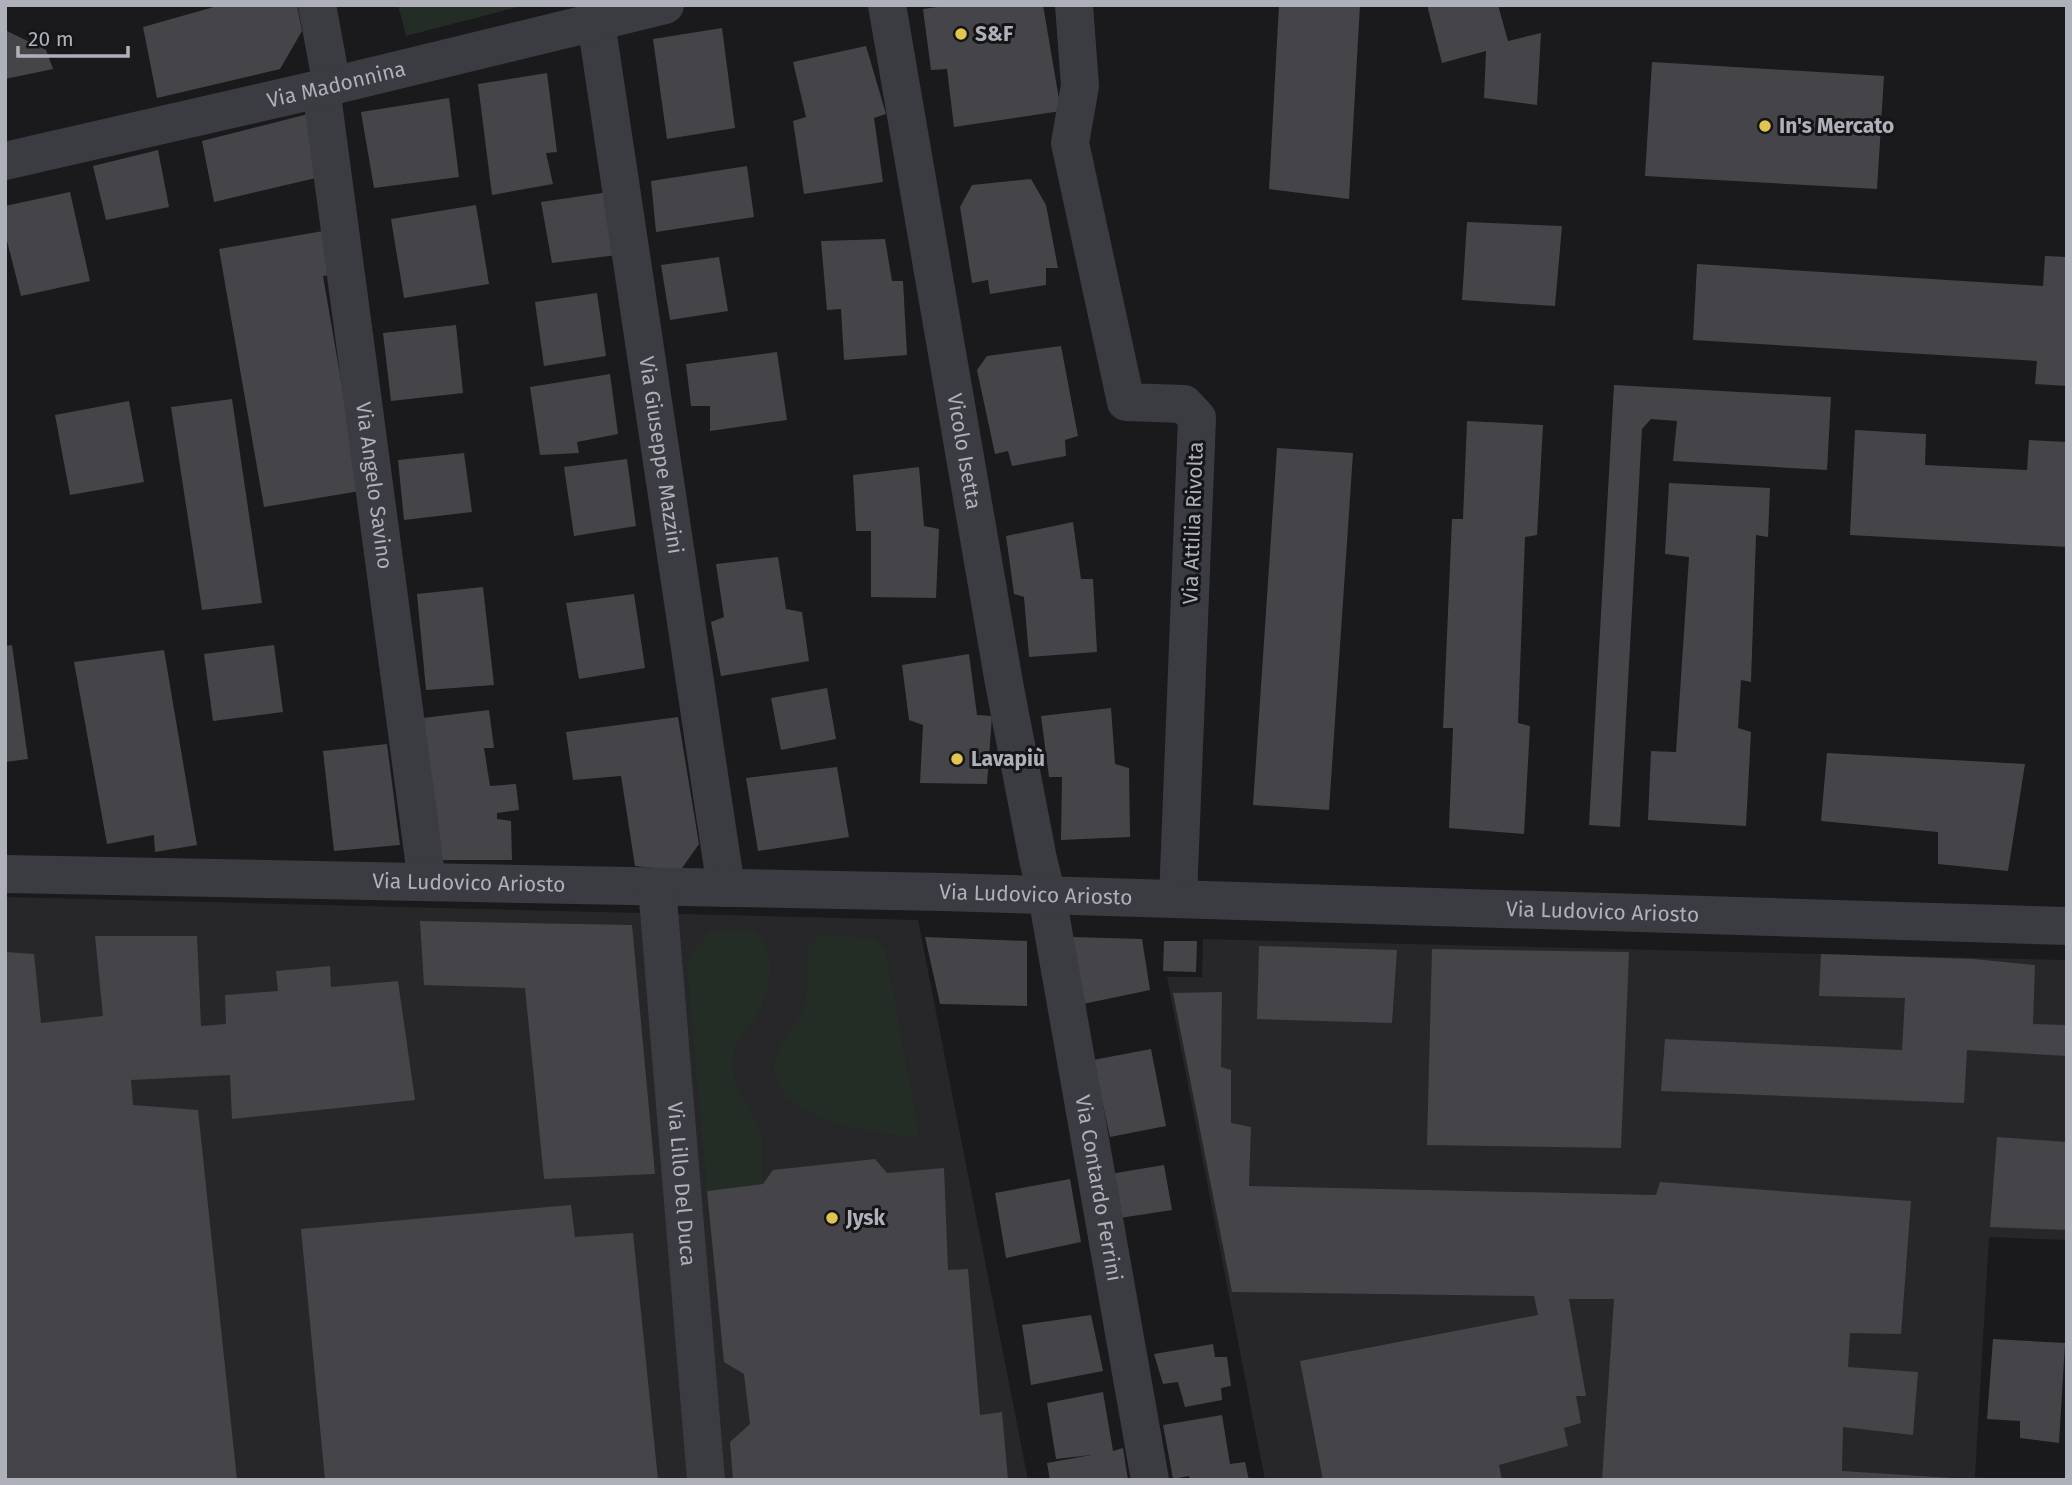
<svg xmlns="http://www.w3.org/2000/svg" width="2072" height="1485" font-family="'Fira Sans',sans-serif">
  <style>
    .built { fill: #272629 }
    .green { fill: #242c26 }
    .building { fill: #454549 }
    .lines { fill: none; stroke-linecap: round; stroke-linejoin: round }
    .street { stroke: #3b3c41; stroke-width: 38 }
    .poi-dot { fill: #e0c54e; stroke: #151517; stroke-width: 2.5 }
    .labels { text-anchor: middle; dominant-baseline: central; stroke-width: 6; stroke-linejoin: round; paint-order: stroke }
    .poi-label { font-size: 21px; font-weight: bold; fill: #aeb0ba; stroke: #151517; text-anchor: start }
    .street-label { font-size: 21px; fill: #aeb0ba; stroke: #151517 }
  </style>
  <rect width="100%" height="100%" fill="#1a1a1c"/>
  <path class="built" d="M5,897l913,23 110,560h-1023z
    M1203,939l864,21v280l-78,-3 -14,240 37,3h-747l-98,-503h35z"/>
  <path class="green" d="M398,5h127l-119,31z
    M756,930c3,6 9,12 11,18 7,20 1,51 -10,68 -9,13 -21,25 -24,41 -4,31 19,47 27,74 5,17 3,36 3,53l-56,7 -21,-232 24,-28z
    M821,934l53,4 12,14 34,186c-44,-5 -162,-17 -144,-84 3,-14 16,-24 23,-36 11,-20 8,-47 8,-69z"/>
  <path class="building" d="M221,5h76l5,26 -22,38 -123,29 -14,-71z
    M952,5h91l18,106 -107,16 -7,-58 -16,1 -8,-61z
    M1279,5h81l-11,194 -80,-10z
    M1427,5h71l10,36 33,-8 -4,72 -53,-7 2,-47 -44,12z
    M722,28l13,100 -68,11 -14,-100z
    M5,30l41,20 7,19 -48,10z
    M866,46l20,68 -12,4 9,64 -79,12 -11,-73 13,-4 -13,-55z
    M1652,62l232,14 -7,113 -232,-13z
    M547,73l10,79 -11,1 7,31 -61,11 -14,-111z
    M449,98l10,79 -85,11 -13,-76z
    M316,112l4,65 -106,25 -12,-61z
    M158,150l11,57 -63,13 -13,-54z
    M747,166l7,51 -98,15 -5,-51z
    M1031,179l15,26 12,63h-12v17l-56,9 -2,-14 -16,3 -12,-76 12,-22z
    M70,192l20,89 -69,15 -16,-63v-27z
    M609,192l8,63 -65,8 -11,-61z
    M476,205l13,79 -85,14 -13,-79z
    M1467,222l95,4 -7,80 -93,-6z
    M329,230l7,44 -13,2 37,215 -96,16 -45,-258z
    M885,239l7,42h11l4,74 -63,5 -3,-51 -14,1 -6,-69z
    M2045,256l22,1v129l-32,-2 2,-23 -344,-21 4,-76 346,22z
    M719,257l9,54 -58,9 -9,-55z
    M597,293l9,63 -62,10 -9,-64z
    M456,325l7,68 -72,8 -8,-68z
    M1061,346l17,90 -13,4 1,16 -54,10 -4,-15 -13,3 -18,-84 10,-14z
    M777,352l10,68 -77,11v-25h-19l-5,-42z
    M610,374l8,60 -41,8 2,11 -39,2 -10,-68z
    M1614,385l217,12 -4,73 -154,-9 4,-40 -26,-2 -9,10 -22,398 -31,-2z
    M232,399l30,204 -60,7 -31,-203z
    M129,401l15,81 -74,13 -15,-80z
    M1467,421l76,4 -6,110 -12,2 -7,186 12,3 -6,108 -75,-6 4,-100h-10l9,-209h11z
    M1855,430l71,4 -1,31 102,5 2,-30 38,2v105l-217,-12z
    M1277,448l76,5 -24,357 -76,-5z
    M464,453l8,59 -68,8 -6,-60z
    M627,459l9,67 -62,10 -10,-69z
    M919,467l5,59 15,3 -3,69 -65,-1v-66h-15l-3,-56z
    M1669,483l101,5 -2,49 -12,-2 -5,147 -10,-2 -3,48 13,4 -5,94 -98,-6 3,-69 25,1 13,-195 -24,-3z
    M1073,522l8,57h12l4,73 -68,5 -5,-60 -10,-3 -8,-58z
    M778,557l8,52 16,3 7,49 -88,15 -10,-54 13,-5 -8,-53z
    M483,587l11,98 -68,5 -9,-96z
    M634,594l11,74 -66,11 -13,-76z
    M12,645l16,114 -23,3v-116z
    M274,645l9,67 -70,9 -9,-67z
    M164,650l33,195 -42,7 -1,-17 -47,9 -33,-182z
    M969,654l8,61 15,1 -5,68 -67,-1 3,-58 -14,-5 -7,-55z
    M827,688l9,51 -55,11 -10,-52z
    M1111,708l4,56 14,4 1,69 -69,3 1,-63h-13l-8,-61z
    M489,710l5,38h-10l6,38 26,-2 3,26 -22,3v6l14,2 1,39h-73l-16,-142z
    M678,717l21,127 -19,27 -45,-5 -14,-90 -48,4 -7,-48z
    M387,744l13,101 -66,6 -11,-100z
    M1827,753l198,11 -17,107 -70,-7v-32l-117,-11z
    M837,767l12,70 -91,14 -12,-73z
    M420,921l212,4 23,249 -111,5 -19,-191 -101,-3z
    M95,936h102l4,90 25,-2 -1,-29 53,-4 -2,-20 54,-5 1,21 67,-6 17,119 -183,19 -2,-44 -99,5 2,25 65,5 39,370h-232v-528l29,2 7,69 62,-7z
    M925,937l102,4v65l-87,-2z
    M1071,937l71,2 8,51 -67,14z
    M1164,941h33l-1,31 -33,-1z
    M1259,946l138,4 -5,73 -135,-4z
    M1432,949l197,3 -8,196 -194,-3z
    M1821,954l152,5 62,6 -2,59 34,1v31l-100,-6 -3,53 -303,-12 4,-52 237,11 3,-52 -86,-2z
    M1222,992l-1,75 10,3v53l20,4 -2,59 407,9 4,-13 251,19 -10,133 -51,-1 -2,34 70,5 -5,63 -70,-8 -1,44 110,7v2h-350l12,-181h-45l17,97h-10l5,27 -17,5 4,18 -69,19 3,15h-179l-23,-119 238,-46 -4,-19 -302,-4 -59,-299z
    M1151,1049l15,77 -56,11 -17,-77z
    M1997,1137l70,5v88l-77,-3z
    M875,1159l12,14 57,-5 4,102 20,-1 12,146 22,-3 6,68h-275l-3,-38 20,-18 -6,-50 -20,-12 -17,-171 56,-7 10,-14z
    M1164,1165l8,45 -59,9 -9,-44z
    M1070,1179l11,63 -75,16 -11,-65z
    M571,1205l4,32 58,-4 25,247h-333l-24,-251z
    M1091,1315l12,56 -72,14 -9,-60z
    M1993,1339l72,4 -6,100 -39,-5v-17l-33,-2z
    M1213,1344l2,13h12l4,29 -10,2 1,12 -37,7 -7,-25 -15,2 -9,-30z
    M1103,1392l10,59 10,-3 5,32h-78l-3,-17 44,-8 -35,4 -9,-56z
    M1222,1415l8,49 15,-2 4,18h-59l-1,-4 -16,3 -10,-54z"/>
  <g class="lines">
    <g class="street">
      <path d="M317,5l15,81"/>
      <path id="s1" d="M887,5l117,678 34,176 9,37 103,584"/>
      <path d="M1074,5l6,81 -10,57 56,259 58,2 13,14 -19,480"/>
      <path id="s2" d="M596,22l130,866"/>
      <path id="s3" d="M321,88l106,794"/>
      <path id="s4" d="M5,161l327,-75 333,-81"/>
      <path id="s5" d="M5,874l938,18 1124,34"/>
      <path id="s6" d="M657,887l49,593"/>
    </g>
  </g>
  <g class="poi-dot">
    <circle cx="961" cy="34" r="7"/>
    <circle cx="1765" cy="126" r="7"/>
    <circle cx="957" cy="759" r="7"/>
    <circle cx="832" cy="1218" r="7"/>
  </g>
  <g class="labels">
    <g class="poi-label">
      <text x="975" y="34">S&amp;F</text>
      <text x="1779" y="126">In's Mercato</text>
      <text x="971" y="759">Lavapiù</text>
      <text x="846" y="1218">Jysk</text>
    </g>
    <g class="street-label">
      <text stroke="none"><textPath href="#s4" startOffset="340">Via Madonnina</textPath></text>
      <text stroke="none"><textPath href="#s1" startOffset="453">Vicolo Isetta</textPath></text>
      <text stroke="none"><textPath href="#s2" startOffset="438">Via Giuseppe Mazzini</textPath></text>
      <text stroke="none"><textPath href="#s3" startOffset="401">Via Angelo Savino</textPath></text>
      <text transform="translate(1193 523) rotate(-88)">Via Attilia Rivolta</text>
      <text stroke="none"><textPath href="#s5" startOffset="464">Via Ludovico Ariosto</textPath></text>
      <text stroke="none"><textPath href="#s5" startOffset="1031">Via Ludovico Ariosto</textPath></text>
      <text stroke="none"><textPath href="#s5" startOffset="1598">Via Ludovico Ariosto</textPath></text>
      <text stroke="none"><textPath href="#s6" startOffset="298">Via Lillo Del Duca</textPath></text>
      <text stroke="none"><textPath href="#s1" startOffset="1202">Via Contardo Ferrini</textPath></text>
    </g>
  </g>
  <rect width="2072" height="1485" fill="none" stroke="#aeb0ba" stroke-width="14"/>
  <path d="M18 46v10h110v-10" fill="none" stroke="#aeb0ba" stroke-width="3.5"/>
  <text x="28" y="46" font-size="21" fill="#aeb0ba" stroke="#151517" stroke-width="5" paint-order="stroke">20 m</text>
</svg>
